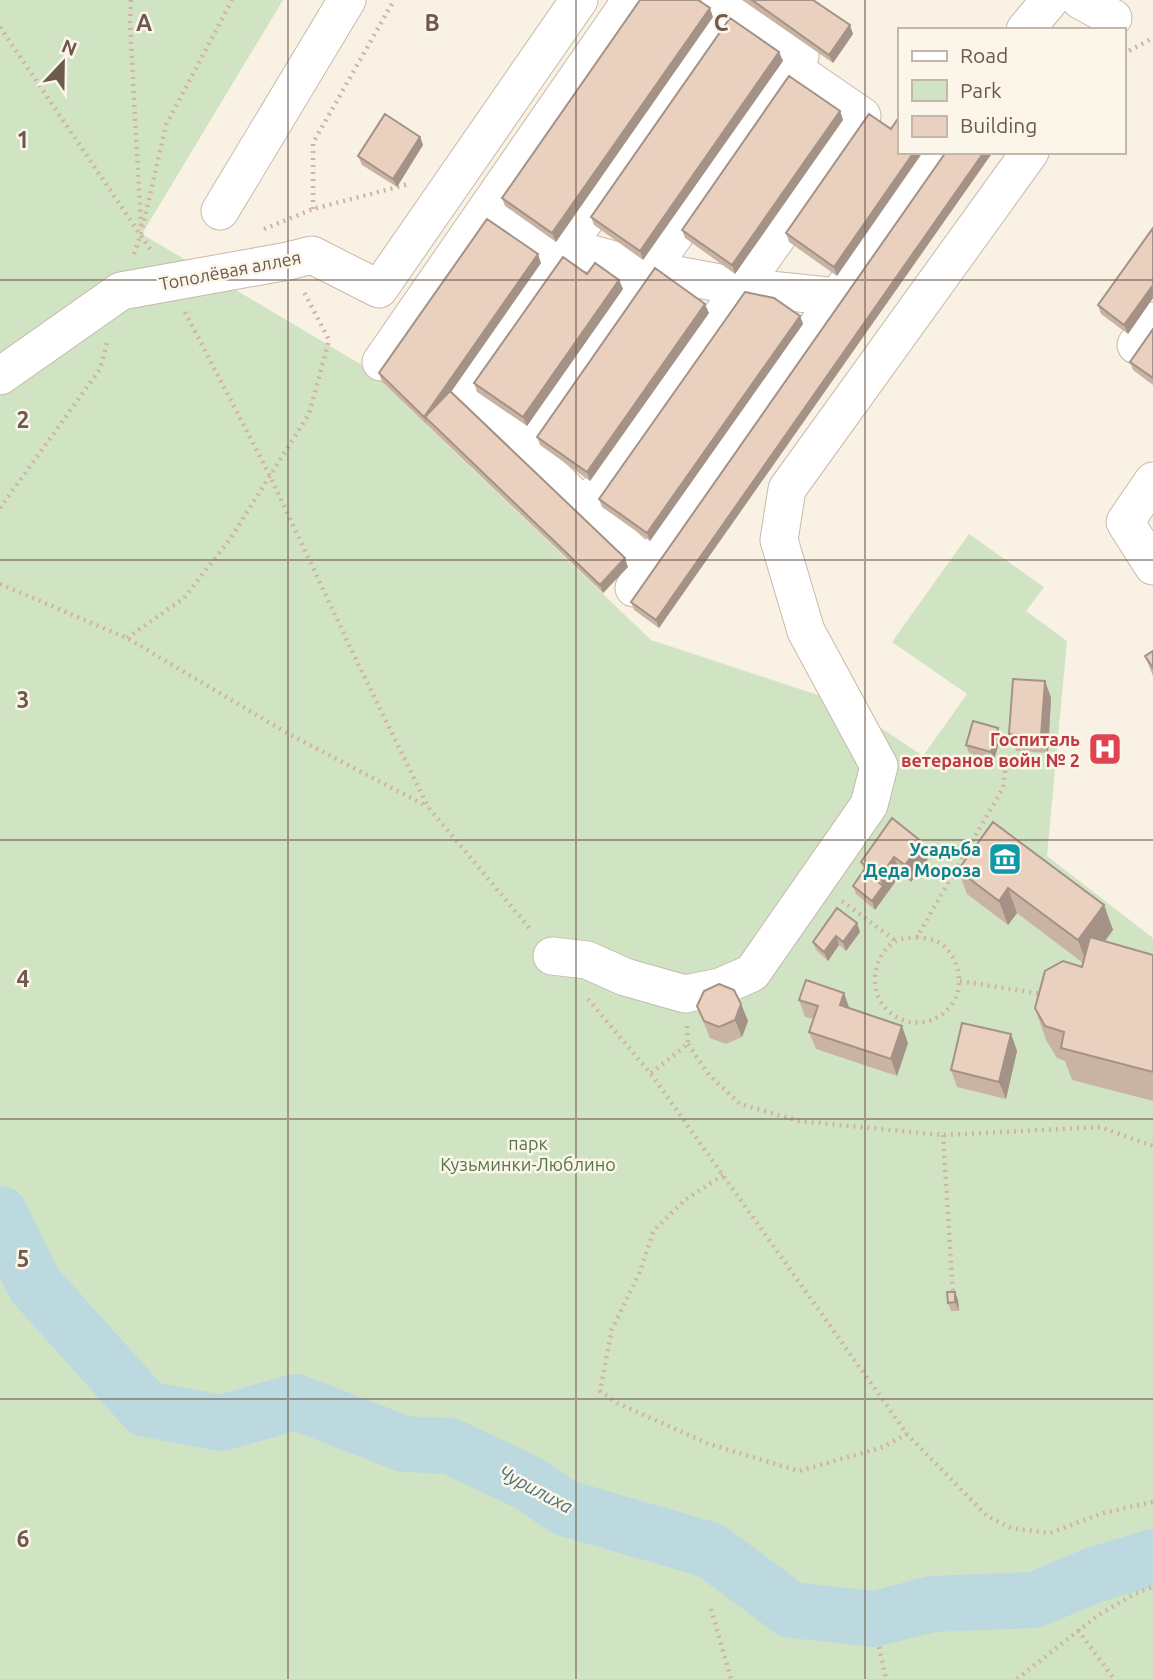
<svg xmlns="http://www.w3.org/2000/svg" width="1153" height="1679" font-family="Ubuntu,sans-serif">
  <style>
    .green { fill: #d0e4c4 }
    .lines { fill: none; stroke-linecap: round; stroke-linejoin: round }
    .river { stroke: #bbd9df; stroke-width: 56 }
    .minor-casing { stroke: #c8b9ac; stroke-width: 39 }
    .path { stroke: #cfb4a2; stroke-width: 4.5; stroke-dasharray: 2 5; stroke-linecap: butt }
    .minor { stroke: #fff; stroke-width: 37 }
    .wall { fill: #c9b4a4 }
    .shaded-wall { fill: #a49286 }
    .building { fill: #ead1bf; stroke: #a49286; stroke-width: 2 }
    .grid { fill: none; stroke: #6d594d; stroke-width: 2; stroke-opacity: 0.55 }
    .labels { text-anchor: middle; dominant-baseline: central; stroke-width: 5; stroke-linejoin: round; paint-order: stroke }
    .street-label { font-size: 18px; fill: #6d594d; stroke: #fcf5e9 }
    .health-label { font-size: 18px; font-weight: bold; fill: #be3a42; stroke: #fcf5e9; text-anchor: end }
    .culture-label { font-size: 18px; font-weight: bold; fill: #0d838f; stroke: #fcf5e9; text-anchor: end }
    .park-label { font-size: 18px; fill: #567849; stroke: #fcf5e9 }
    .water-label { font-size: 19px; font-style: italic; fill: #4a747e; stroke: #fcf5e9 }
    .grid-label { font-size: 23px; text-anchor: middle; font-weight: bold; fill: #6d594d; stroke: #fcf5e9; stroke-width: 5; stroke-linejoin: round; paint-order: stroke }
  </style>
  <rect width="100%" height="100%" fill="#f9f1e3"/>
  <path class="green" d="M0,0h283l-141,234 225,134 284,272 194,64 78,52 44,-62 -75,-52 77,-108 75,53 -18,24 41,30 -20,215 106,82v741h-1153z"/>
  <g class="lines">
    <path class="river" d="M0,1214l34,70 112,125 75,14 75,-21 108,42 46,2 78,37 37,25 145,42 81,60 83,9 58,-15 102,-4 60,-25 59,-18"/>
    <defs>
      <path id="minor" d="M1080,0l33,18
        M1025,30l25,-30
        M487,209l71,49 27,-6 65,18 91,17 97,10
        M220,211l127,-211
        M1136,345l17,-24
        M381,362l250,-362
        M0,376l121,-85 167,-30 24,-6 67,34 200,-289
        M524,450l276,-394 -80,-56
        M1153,481l-28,41 28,44
        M586,509l276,-393 -70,-48
        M648,568l-184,-176 269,-383
        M634,588l305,-436
        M552,956l35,4 38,17 60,17 35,-7 32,-14 117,-168 10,-39 -73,-135 -27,-91 8,-51 243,-337"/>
    </defs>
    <use href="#minor" class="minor-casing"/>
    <path class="path" d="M131,0l-1,23 11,203
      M0,27l152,225
      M1123,54l30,-16
      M313,209v-66l81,-143
      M264,229l49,-20 96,-25
      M134,254l7,-20 25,-109 66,-125
      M185,312l84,162 82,175 77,158 103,123
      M0,508l100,-139 7,-26
      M0,584l127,54 160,95 141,74
      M127,638l57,-40 46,-59 79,-125 20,-74 -26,-50
      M842,901l54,40
      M917,937c6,1 15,2 21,5 20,11 28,43 14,62 -29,40 -89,10 -75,-38 2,-9 10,-20 19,-25 5,-3 15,-3 21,-4l86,-149 4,-32
      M960,981l82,13
      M588,999l63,75 256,360 80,82 24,12 39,5 53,-20 50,-11
      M688,1044l21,31 31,29 59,17 144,14 157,-8 53,19
      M651,1073l37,-29 -1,-18
      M943,1135l10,160
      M723,1175l-38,25 -31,30 -15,44 -27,55 -12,62 17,12 92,41 90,27 84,-24 24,-13
      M711,1609l20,70
      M1078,1630l36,49
      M879,1647l7,32
      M1017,1679l80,-63 37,-22 19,-7"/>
    <use href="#minor" class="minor"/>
  </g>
  <path class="wall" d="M742,0h71l40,34 -20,29z
    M713,17l-157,225 -51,-36 -3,-8z
    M779,52l4,9 -140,199 -49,-35 -3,-8z
    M840,111l3,9 -108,154 -50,-36 -3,-8z
    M869,114l-32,162 -48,-34 -3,-9z
    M420,137l3,8 -26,42 -35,-22 -4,-9z
    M946,152l-287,476 -25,-18 -3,-8z
    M1153,228v70l-25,36 -27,-20 -3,-9z
    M541,263l-90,129 177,175 -25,26 -221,-211 -3,-9z
    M587,274l32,6 4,9 -96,137 -50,-34 -3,-9z
    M709,313l-119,168 -50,-36 -3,-8z
    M800,316l3,8 -153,217 -48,-34 -3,-8z
    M1153,329v56l-20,-15 -3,-8z
    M1153,651v25l-8,-20z
    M1045,681l6,17 -3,55 -32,-2 -7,-17z
    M998,728l3,8 -7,24 -25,-7 -3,-8z
    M922,842l6,17 -17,23 -10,-8 -26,36 -19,-16 -3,-8 11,-16 -3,-8z
    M958,870l146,35 9,25 -8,11 48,14v146l-81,-21 -7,-19 -8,-3 -11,-18 -11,-32 47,-41 1,-4 -66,-50 -9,12 -41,-31z
    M857,923l3,9 -14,19 -7,-6 -11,16 -12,-11 -3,-8z
    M799,1000l50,8 59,35 -11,33 -81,-27 -7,-17 4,-13 -8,-2z
    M741,1004l7,17 -6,16 -16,7 -16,-6 -13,-32z
    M1011,1034l6,17 -11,48 -49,-12 -6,-17z
    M955,1292l3,8 1,11h-8l-3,-8z"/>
  <path class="shaded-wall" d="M710,8l3,9 -157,225 -4,-9z
    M850,25l3,9 -20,29 -4,-8z
    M779,52l4,9 -140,199 -3,-9z
    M840,111l3,9 -108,154 -3,-9z
    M420,137l3,8 -26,42 -4,-8z
    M914,152h9l-86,124 -3,-9z
    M984,152h9l-334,476 -3,-8z
    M538,254l3,9 -111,159 -5,-5 2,8 -3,-8z
    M619,280l4,9 -96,137 -4,-9z
    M1153,285v13l-25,36 -4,-9z
    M705,304l4,9 -119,168 -3,-9z
    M800,316l3,8 -153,217 -3,-8z
    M625,558l3,9 -25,26 -3,-8z
    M1045,681l6,17 -3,55 -7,-17z
    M998,728l3,8 -7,24 -3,-8z
    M922,842l6,17 -17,23 -6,-17z
    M894,857l7,17 -26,36 -3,-9 11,-15 -3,-9z
    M1008,888l9,25 -9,12 -9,-24z
    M1104,905l9,25 -26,35 -9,-25z
    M857,923l3,9 -14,19 -3,-9z
    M836,936l3,9 -11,16 -4,-9z
    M844,993l6,17 -10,-5z
    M741,1004l7,17 -6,16 -7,-17z
    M902,1026l6,17 -11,33 -6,-17z
    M1011,1034l6,17 -11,48 -7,-17z
    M955,1292l3,8 1,11 -4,-9z"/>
  <path class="building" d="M640,0h58l12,8 -158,225 -50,-35z
    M752,0h61l37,25 -21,30z
    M730,18l49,34 -139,199 -49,-34z
    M789,76l51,35 -108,154 -50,-35z
    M385,114l35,23 -27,42 -35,-23z
    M869,114l22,15 8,-12v35h15l-80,115 -48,-34z
    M946,152h38l-328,468 -25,-18z
    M487,219l51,35 -114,163 -45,-44z
    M1153,228v57l-29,40 -26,-20z
    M563,257l24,17 8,-11 24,17 -96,137 -49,-34z
    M655,268l50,36 -118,168 -50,-35z
    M745,292l29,6 26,18 -153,217 -48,-34z
    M1153,329v49l-23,-16z
    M450,391l175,167 -25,27 -175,-168z
    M1153,651v17l-8,-12z
    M1013,679l32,2 -4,55 -32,-2z
    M973,721l25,7 -7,24 -25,-7z
    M892,818l30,24 -17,23 -11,-8 -14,20 -19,-15z
    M993,822l111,83 -26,35 -70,-52 -9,13 -41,-31z
    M864,870l19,16 -11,15 -19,-15z
    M837,908l20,15 -14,19 -7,-6 -12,16 -11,-10z
    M1090,937l63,18v117l-92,-24 3,-16 -19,-6 -10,-18 10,-37 18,-10 19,6z
    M806,980l38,13 -4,12 62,21 -11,33 -82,-27 9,-26 -19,-6z
    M719,984l15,6 7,14 -6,16 -16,7 -15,-6 -7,-15 7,-15z
    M962,1023l49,11 -12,48 -48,-12z
    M947,1292h8v10l-7,1z"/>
  <path class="grid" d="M288,0v1679M576,0v1679M865,0v1679M0,280h1153M0,560h1153M0,840h1153M0,1119h1153M0,1399h1153"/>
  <defs>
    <symbol id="hospital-square" viewBox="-11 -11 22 22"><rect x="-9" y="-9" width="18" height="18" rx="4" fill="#e0444e" stroke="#fcf5e9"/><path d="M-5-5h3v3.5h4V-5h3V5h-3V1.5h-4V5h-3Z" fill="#fff"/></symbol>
    <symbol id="museum-square" viewBox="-11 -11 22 22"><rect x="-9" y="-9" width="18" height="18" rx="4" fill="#0f9aa8" stroke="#fcf5e9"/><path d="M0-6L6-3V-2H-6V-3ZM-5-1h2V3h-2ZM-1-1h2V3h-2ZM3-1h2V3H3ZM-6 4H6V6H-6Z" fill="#fff"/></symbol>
  </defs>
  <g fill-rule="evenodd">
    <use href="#hospital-square" x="1086" y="730" width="38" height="38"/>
    <use href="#museum-square" x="986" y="840" width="38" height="38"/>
  </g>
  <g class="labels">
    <g class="street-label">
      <text transform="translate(230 270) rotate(-11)">Тополёвая аллея</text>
    </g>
    <g class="health-label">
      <text x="1080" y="739">Госпиталь<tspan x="1080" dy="21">ветеранов войн № 2</tspan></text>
    </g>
    <g class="culture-label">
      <text x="981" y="849">Усадьба<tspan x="981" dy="21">Деда Мороза</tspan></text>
    </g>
    <g class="park-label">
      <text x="528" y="1143">парк<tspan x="528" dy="21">Кузьминки-Люблино</tspan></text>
    </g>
    <g class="water-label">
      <text transform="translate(536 1489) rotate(28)">Чурилиха</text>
    </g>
  </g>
  <g class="grid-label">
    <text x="144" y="31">A</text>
    <text x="432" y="31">B</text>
    <text x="721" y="31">C</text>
    <text x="23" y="148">1</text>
    <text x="23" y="428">2</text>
    <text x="23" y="708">3</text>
    <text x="23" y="987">4</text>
    <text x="23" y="1267">5</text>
    <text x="23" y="1547">6</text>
  </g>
  <rect x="898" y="28" width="228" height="126" fill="#fcf5e9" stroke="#c3b7ab" stroke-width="2"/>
  <rect x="912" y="51" width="35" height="10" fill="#ffffff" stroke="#c3b7ab" stroke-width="2"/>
  <text x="960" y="63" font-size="21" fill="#6d594d">Road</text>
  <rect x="912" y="80" width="35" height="21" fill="#d0e4c4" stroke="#c3b7ab" stroke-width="2"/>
  <text x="960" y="98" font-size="21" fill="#6d594d">Park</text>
  <rect x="912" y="116" width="35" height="21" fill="#ead1bf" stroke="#c3b7ab" stroke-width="2"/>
  <text x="960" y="133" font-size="21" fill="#6d594d">Building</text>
  <g transform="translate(63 63) rotate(22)" stroke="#fcf5e9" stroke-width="5" paint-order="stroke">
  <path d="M0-5L12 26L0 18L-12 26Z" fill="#6d594d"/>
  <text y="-10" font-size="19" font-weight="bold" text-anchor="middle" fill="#6d594d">N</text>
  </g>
</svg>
